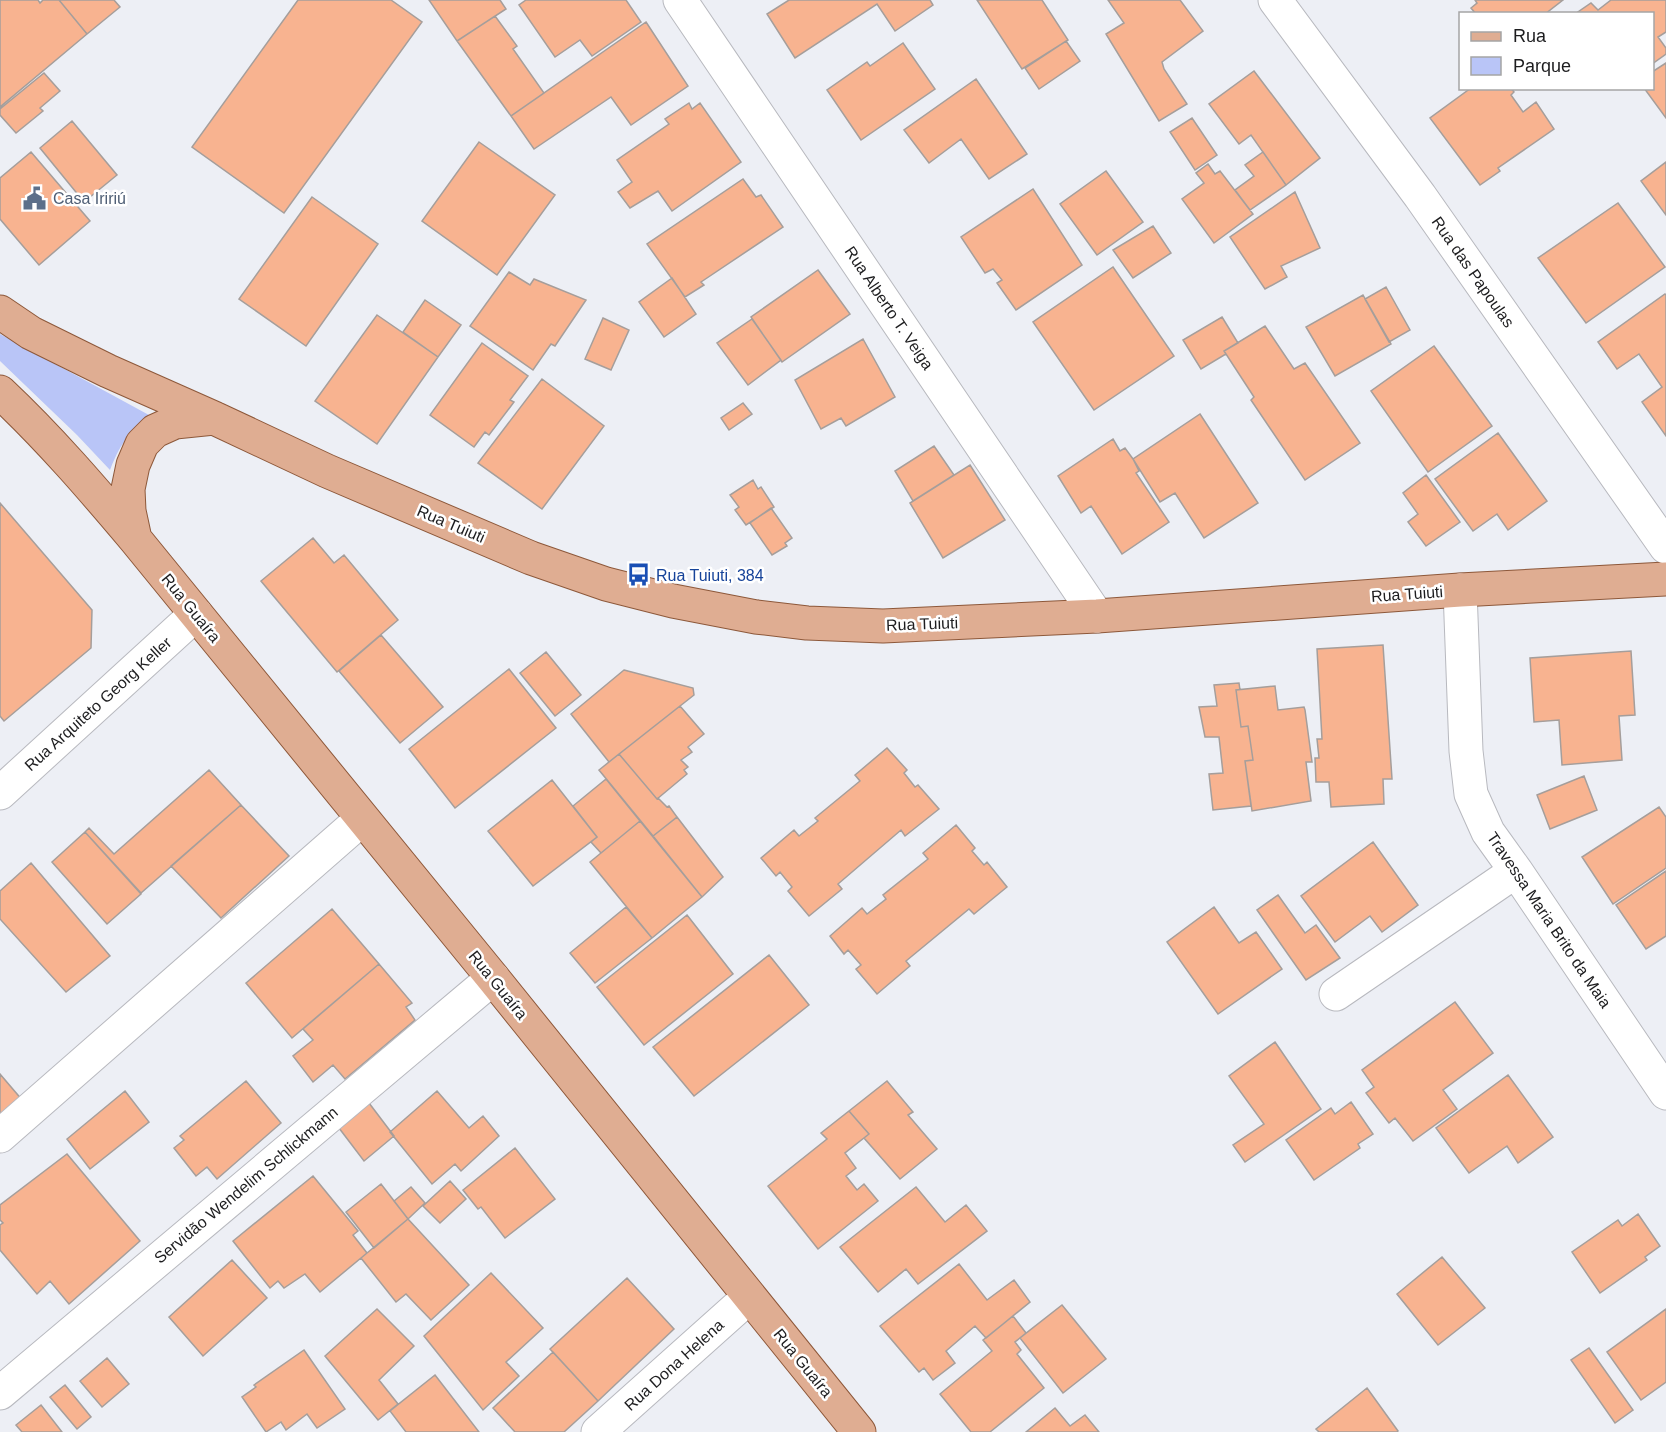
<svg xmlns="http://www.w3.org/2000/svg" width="1666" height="1432" font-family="Helvetica,sans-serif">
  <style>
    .green { fill: #b9c5f7 }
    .building { fill: #f8b390; stroke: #a59e9b; stroke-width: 1.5 }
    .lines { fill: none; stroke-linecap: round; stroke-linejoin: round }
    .minor-casing { stroke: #b8b9bf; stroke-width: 35 }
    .primary-casing { stroke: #8d583a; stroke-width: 35 }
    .minor { stroke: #fff; stroke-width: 33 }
    .primary { stroke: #dfad92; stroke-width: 33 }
    .labels { text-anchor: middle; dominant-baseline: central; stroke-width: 5; stroke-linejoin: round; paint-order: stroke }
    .service-label { font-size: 16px; fill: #4e5e75; stroke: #fff; text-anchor: start }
    .street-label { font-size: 16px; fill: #1d1d1f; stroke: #fff }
    .transit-label { font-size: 16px; fill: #164399; stroke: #fff; text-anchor: start }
  </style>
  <rect width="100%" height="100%" fill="#edeff5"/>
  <path class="green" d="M0,334l160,87c-32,12 -37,17 -50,49l-33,-35 -77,-74z"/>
  <path class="building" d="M0,0h38l2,3 3,-3h16l28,34 -87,73z
    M59,0h55l6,7 -33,27z
    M298,0h93l31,22 -138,191 -92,-66z
    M429,0h71l6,9 -49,32z
    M526,0h100l15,22 -49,34 -12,-16 -25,17 -36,-52z
    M789,0h141l3,5 -38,26 -18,-27 -82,54 -28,-44z
    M977,0h65l26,40 -46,29z
    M1108,0h72l23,31 -41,31 2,7 23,35 -28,17 -53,-87 18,-11z
    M1475,0h88l-18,14h-69l-5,-6 6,-5z
    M1611,0h55v32l-8,5 8,11v6l-14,10v-50h-77l16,-11 7,7z
    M495,16l22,30 -4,3 31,44 -33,23 -54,-75z
    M646,22l42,64 -57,39 -20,-28 -77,52 -23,-33z
    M1066,41l14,20 -41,28 -14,-21z
    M903,43l32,46 -74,51 -34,-50 40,-28 3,4z
    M1666,63v55l-22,-30h8v-16z
    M1254,71l66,87 -34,27 -35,-50 -12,9 -30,-40z
    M44,73l16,18 -20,17 3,3 -27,22 -16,-18v-6z
    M976,79l51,75 -38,25 -28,-40 -32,24 -25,-33z
    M1471,88h40l3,4 -3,3 12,17 13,-10 18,27 -56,39 2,3 -20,14 -50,-67z
    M689,103l3,6 8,-6 41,59 -69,49 -14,-20 -28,17 -12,-16 14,-10 -15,-22 52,-36 -4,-5z
    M1192,118l25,37 -22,15 -25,-38z
    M72,121l45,54 -33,27 -44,-54z
    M479,142l76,53 -58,80 -75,-54z
    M31,152l59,69 -51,44 -39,-46v-41z
    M1263,152l23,33 -36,25 -15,-20 19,-14 -9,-11z
    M1666,162v53l-25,-34z
    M1208,164l7,10 5,-3 33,43 -39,29 -32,-44 22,-16 -8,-10z
    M1106,171l37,51 -46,33 -37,-51z
    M743,179l13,18 5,-2 22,32 -82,55 3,3 -19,12 -38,-53z
    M1033,189l49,76 -66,45 -19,-27 5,-3 -9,-11 -8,4 -24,-36z
    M1295,192l25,56 -39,18 6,11 -22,12 -35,-52z
    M312,197l66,47 -72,102 -67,-47z
    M1618,203l47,64 -79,56 -48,-65z
    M1153,226l18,27 -38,25 -20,-28z
    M1113,267l61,89 -80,54 -61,-88z
    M818,270l32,44 -68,48 -31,-45z
    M509,272l21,13 4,-6 52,21 -31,46 -4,-2 -18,26 -63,-44z
    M672,278l24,36 -32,23 -25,-35z
    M1386,287l24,43 -21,12 -24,-43z
    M1665,294l1,1v141l-24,-34 20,-15 -23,-33 -22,15 -19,-27z
    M1363,295l28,49 -56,32 -29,-49z
    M425,300l36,25 -23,32 -35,-25z
    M377,315l61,42 -61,87 -62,-43z
    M1222,317l16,26 -14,8 2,3 -25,15 -18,-29z
    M603,318l26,12 -18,40 -26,-11z
    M752,319l29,41 -33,25 -31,-42z
    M1265,326l29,43 11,-6 55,80 -55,37 -54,-80 3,-3 -30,-46z
    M863,339l32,58 -49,29 -5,-8 -20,11 -26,-49z
    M482,343l46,33 -18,24 4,2 -25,33 -4,-3 -11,15 -44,-32z
    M1434,346l58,80 -64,46 -57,-81z
    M542,379l62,47 -62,83 -64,-46z
    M743,403l9,11 -23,16 -8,-12z
    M1200,414l58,89 -54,35 -29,-45 -15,9 -27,-43z
    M1498,433l49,68 -39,29 -11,-16 -24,17 -38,-52z
    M1113,439l7,12 5,-3 8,11 6,12 -3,2 33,49 -47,32 -31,-48 -10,7 -23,-37z
    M934,446l20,29 -41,26 -18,-30z
    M970,465l35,55 -62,38 -33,-55z
    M1426,475l34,47 -34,24 -18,-24 10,-8 -15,-21z
    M753,480l5,9 3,-2 13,20 -28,18 -11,-15 4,-3 -9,-12z
    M0,503l92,107 -1,38 -87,73 -4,-5z
    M771,508l21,30 -7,5 2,3 -15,9 -22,-32z
    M313,538l21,25 10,-8 54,65 -61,52 -76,-91z
    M381,635l62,72 -43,36 -61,-72z
    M1383,645l9,134h-9l1,25 -53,3 -2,-25h-13l-1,-24h4l-2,-19h5l-5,-90z
    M1631,651l4,64 -16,1 3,44 -60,5 -3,-45 -25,2 -4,-64z
    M546,652l35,43 -26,21 -35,-43z
    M509,669l47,59 -101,80 -46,-59z
    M624,670l69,18 1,7 -85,67 -38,-48z
    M1239,683l1,7h-4l5,37 7,-1 5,34 -8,1 6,45 -38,4 -4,-36 14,-1 -4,-36h-14l-6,-30 18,-1 -3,-21z
    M1275,686l3,24 26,-3 1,3 7,52h-6l5,39 -59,10 -7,-50 8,-1 -5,-34 -7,1 -5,-37z
    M680,706l24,28 -16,13 4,5 -11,8 7,7 -4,3 3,4 -30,25 -38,-45z
    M887,748l20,22 -3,3 11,14 3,-2 21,24 -34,27 -4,-6 -63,54 4,5 -33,27 -21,-25 4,-4 -12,-15 -4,4 -15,-18 33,-28 5,6 19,-15 -3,-3 45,-37 -5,-6z
    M619,754l38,45 1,-1 9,9 2,-1 8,11 -24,19 -54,-66z
    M209,770l32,35 -100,88 -56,-61 4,-4 25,26z
    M1584,776l13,34 -47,19 -13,-34z
    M606,779l34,42 -39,32 -10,-11 6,-5 -24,-31z
    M552,780l45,57 -64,49 -45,-55z
    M241,805l48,51 -68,62 -50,-52z
    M1659,807l7,10v51l-53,36 -31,-47z
    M677,817l46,60 -21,20 -49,-61z
    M640,821l62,76 -50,41 -62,-76z
    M956,825l19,23 -3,3 12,14 3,-3 20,25 -33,27 -5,-5 -63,52 4,5 -33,28 -21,-25 5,-4 -13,-15 -4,4 -14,-18 32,-28 5,6 19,-15 -3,-4 45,-36 -5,-6z
    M85,832l56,62 -34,30 -55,-62z
    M1373,842l45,63 -36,27 -12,-16 -35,26 -34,-46z
    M31,863l79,93 -44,36 -66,-73v-28z
    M1666,871v65l-20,13 -30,-44z
    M1278,895l27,38 11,-8 24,33 -34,22 -49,-70z
    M626,907l26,31 -57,45 -25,-30z
    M1214,907l25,36 17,-11 26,37 -64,45 -51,-72z
    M332,909l47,55 -87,74 -46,-55z
    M687,915l46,59 -89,71 -47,-58z
    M769,955l40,50 -115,91 -41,-49z
    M379,964l33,39 -6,4 9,13 -70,59 -12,-14 -20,17 -20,-26 20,-16 -10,-11z
    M1455,1002l38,51 -50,37 14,19 -44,32 -18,-23 -6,5 -23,-30 8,-6 -12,-17z
    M1275,1042l46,67 -76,53 -12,-17 31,-21 -35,-48z
    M0,1074l23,27 -23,21z
    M1508,1075l45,62 -35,26 -11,-17 -38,27 -33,-45z
    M246,1081l35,42 -64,56 -10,-12 -11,9 -22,-28 10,-8 -4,-4z
    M887,1081l26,31 -5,3 29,34 -37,30 -36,-41 5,-4 -20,-23z
    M125,1091l24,31 -59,47 -23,-30z
    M437,1091l32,37 14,-12 16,20 -38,35 -6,-7 -23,20 -42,-52z
    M1351,1102l22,32 -15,10 2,4 -46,32 -28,-40 45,-32 4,6z
    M369,1103l25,33 -30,25 -25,-33z
    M849,1111l20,23 -24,19 11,15 -10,8 11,14 7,-6 14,17 -60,48 -50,-63 59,-47 -6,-6z
    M515,1148l40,51 -50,39 -24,-31 -3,2 -15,-19z
    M67,1154l73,87 -71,63 -19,-23 -13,13 -37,-44v-25l3,-2 -3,-3v-15z
    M313,1176l45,55 -5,4 14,18 -47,39 -15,-18 -21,14 -6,-7 -8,7 -37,-47z
    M450,1181l16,18 -26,24 -17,-17z
    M381,1184l27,35 -34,29 -28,-36z
    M411,1187l14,16 -17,16 -14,-18z
    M916,1187l29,35 21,-17 21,26 -69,53 -12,-15 -28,23 -38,-45z
    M1638,1214l22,32 -15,11 2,3 -47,33 -28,-41 46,-32 4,6z
    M408,1219l61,66 -38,35 -25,-26 -10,8 -35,-44z
    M1442,1257l43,51 -47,37 -41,-51z
    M232,1260l35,38 -64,58 -34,-39z
    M959,1264l28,36 27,-20 16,22 -44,36 -11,-12 -29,25 9,12 -22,17 -9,-12 -5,4 -39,-46z
    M491,1273l52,55 -37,34 13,14 -36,34 -59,-74z
    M627,1278l47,51 -76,72 -48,-52z
    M1062,1305l44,54 -43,34 -43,-55z
    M377,1309l37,37 -35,34 19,24 -20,16 -53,-64z
    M1666,1309v73l-25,18 -34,-48z
    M1013,1316l13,17 -11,9 6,8 -4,4 27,34 -54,44h-19l-31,-38 52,-43 -9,-11z
    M1589,1348l44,62 -18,13 -44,-63z
    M304,1350l41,59 -28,19 -10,-14 -21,16 -5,-8 -15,10 -24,-35 14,-10 -2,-2z
    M553,1352l45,49 -34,31h-49l-22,-24z
    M107,1358l22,26 -27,23 -22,-26z
    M435,1375l44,57h-73l-16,-21z
    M65,1385l26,32 -14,12 -27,-32z
    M1367,1388l31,43 -1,1h-78l-3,-3z
    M41,1405l21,27h-40l-6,-7z
    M1055,1408l15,18 15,-11 14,17h-73z"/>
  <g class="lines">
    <defs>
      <path id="minor" d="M680,0l417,616
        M1275,0l145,196 246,351
        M1460,590l6,161 5,43 17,38 28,39 150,222
        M0,793l196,-179
        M1336,994l180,-123
        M0,1136l362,-317
        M0,1393l493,-415
        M598,1432l151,-135"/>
      <path id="primary" d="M0,312l31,21 77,38 106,47 113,53 204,87 75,26 67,17 83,16 51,6 76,3 214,-10 363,-26 206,-11
        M0,392c49,46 92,96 135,147l358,439 366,454
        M135,539l-6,-28 -1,-22 5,-24 9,-21 13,-13 20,-9 39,-4"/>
    </defs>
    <use href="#minor" class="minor-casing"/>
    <use href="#primary" class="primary-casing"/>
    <use href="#minor" class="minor"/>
    <use href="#primary" class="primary"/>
  </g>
  <defs>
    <symbol id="civic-bare" viewBox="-9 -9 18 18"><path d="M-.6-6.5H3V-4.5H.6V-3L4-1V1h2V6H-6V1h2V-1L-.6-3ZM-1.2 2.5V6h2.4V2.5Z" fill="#5c6f8a" stroke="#fff" stroke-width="2.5" paint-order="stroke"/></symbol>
    <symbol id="bus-bare" viewBox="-9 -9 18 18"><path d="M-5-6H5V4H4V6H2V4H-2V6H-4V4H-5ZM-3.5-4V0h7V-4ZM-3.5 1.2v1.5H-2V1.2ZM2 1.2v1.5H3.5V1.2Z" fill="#1a4fb4" stroke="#fff" stroke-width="2.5" paint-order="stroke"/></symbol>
  </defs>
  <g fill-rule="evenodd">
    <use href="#civic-bare" x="18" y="182" width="33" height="33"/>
    <use href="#bus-bare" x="622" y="558" width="33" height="33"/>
  </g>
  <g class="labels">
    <g class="service-label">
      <text x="53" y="198">Casa Iririú</text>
    </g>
    <g class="street-label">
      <text transform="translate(1473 272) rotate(55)">Rua das Papoulas</text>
      <text transform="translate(889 308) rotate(56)">Rua Alberto T. Veiga</text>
      <text transform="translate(451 524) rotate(23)">Rua Tuiuti</text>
      <text transform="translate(1407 594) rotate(-4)">Rua Tuiuti</text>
      <text transform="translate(191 608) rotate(51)">Rua Guaíra</text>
      <text transform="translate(922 624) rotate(-2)">Rua Tuiuti</text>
      <text transform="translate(98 704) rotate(-42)">Rua Arquiteto Georg Keller</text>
      <text transform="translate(1549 920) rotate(56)">Travessa Maria Brito da Maia</text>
      <text transform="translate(498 985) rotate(51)">Rua Guaíra</text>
      <text transform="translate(246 1185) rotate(-40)">Servidão Wendelim Schlickmann</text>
      <text transform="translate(803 1363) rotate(51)">Rua Guaíra</text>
      <text transform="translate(674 1365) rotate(-42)">Rua Dona Helena</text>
    </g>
    <g class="transit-label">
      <text x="656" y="575">Rua Tuiuti, 384</text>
    </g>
  </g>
  <rect x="1459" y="12" width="195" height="78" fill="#ffffff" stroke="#a5a5a5" stroke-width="1.5"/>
  <rect x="1471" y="32" width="30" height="9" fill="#dfad92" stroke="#a5a5a5" stroke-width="1.5"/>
  <text x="1513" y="42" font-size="18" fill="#1d1d1f">Rua</text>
  <rect x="1471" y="57" width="30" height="18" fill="#b9c5f7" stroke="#a5a5a5" stroke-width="1.5"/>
  <text x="1513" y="72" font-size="18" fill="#1d1d1f">Parque</text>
</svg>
